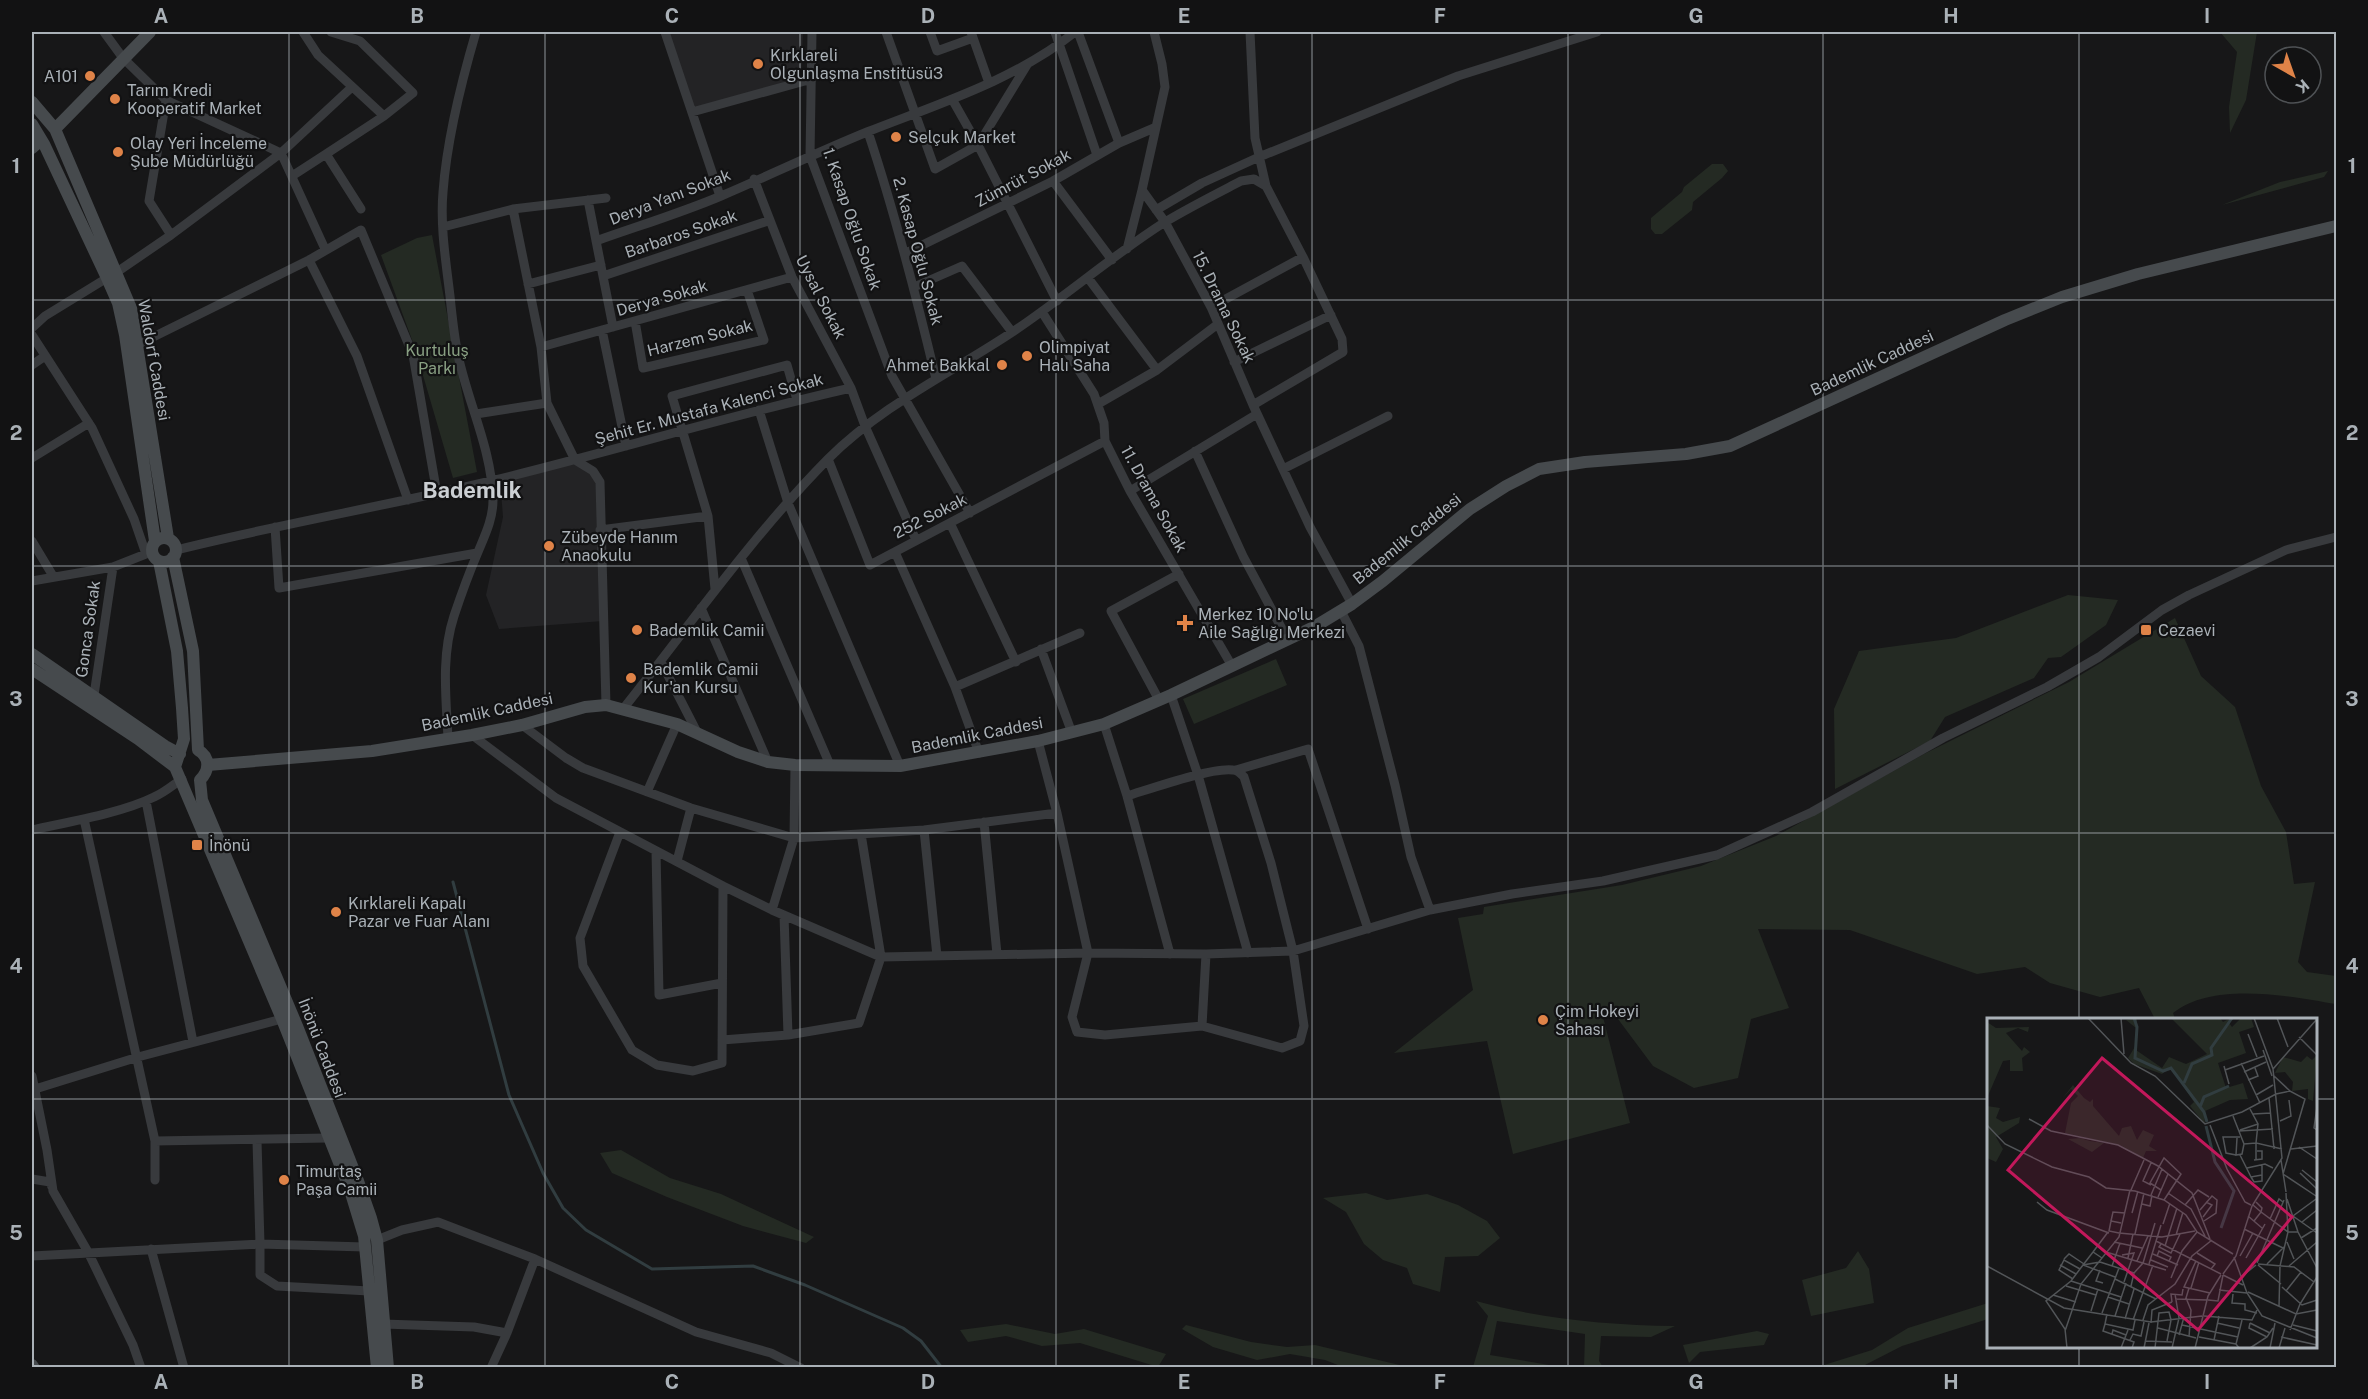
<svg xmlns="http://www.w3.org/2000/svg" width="2368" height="1399" font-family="'Public Sans',sans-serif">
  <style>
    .built { fill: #232325 }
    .green { fill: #242a23 }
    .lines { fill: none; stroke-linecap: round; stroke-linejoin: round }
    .stream { stroke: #313d40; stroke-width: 3 }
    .street { stroke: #383a3d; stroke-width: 9 }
    .secondary { stroke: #464a4d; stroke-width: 12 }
    .grid { fill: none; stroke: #aab1b7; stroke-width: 1.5; stroke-opacity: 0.55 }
    .poi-dot { fill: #df8348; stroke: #121213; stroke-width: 2 }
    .labels { text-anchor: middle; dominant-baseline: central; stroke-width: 4.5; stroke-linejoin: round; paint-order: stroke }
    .poi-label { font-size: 16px; fill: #aab1b7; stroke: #121213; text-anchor: start }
    .street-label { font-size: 16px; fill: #aab1b7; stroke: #121213 }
    .park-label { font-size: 16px; fill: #89a083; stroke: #121213 }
    .district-label { font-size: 22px; font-weight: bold; fill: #cbcfd3; stroke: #121213 }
    .inset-river { fill: none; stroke: #313d40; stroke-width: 3 }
    .inset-road { fill: none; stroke: #525558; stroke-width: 1.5 }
    .view { fill: #c2185b; fill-opacity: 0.15; stroke: #c2185b; stroke-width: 3 }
    .inset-edge { fill: none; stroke: #aab1b7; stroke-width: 3 }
    .neatline { fill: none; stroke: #aab1b7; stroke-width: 2 }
    .grid-label { font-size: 20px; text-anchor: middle; font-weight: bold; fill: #aab1b7 }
  </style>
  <rect width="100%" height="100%" fill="#171718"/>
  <path class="built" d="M665,32h138l-2,41 -9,10 -100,30z
    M575,460l25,22 3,139 -104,8 -13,-34 17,-78 -3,-38z"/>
  <path class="green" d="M2220,32h37l-11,68 -16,33 -1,-26 8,-55z
    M1712,164h11l5,7 -6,7 -29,24 -1,8 -30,24h-7l-4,-5v-11l31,-26 2,-5z
    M2328,171l-4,6 -102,28 58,-23z
    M432,235l45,237 -24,6 -38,-130 -34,-93 36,-17z
    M2068,595l50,5 -12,25 -45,32 -13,1 -14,20 -89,39 -15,24 -95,48 -1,-80 25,-58 97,-13z
    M2175,618l26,58 34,31 26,79 25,46 8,52 21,-2 -17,80 9,10 29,4v28c-47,-8 -123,-23 -163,9l2,6h-20l-16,-31 -39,9 -50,-14 -25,-16 -48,7 -127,-44 -92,-1 31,79 -38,11 -13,59 -44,10 -41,-22 -41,-55 -10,2 28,110 -117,31 -26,-113 -93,12 79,-63 -15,-72 25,-4 1,-7 138,-22 79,-19 75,-30 148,-82 145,-72z
    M1276,659l11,26 -93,39 -11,-25z
    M621,1150l49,28 51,16 93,43 -8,6 -63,-17 -76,-29 -55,-24 -12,-20z
    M1366,1193l21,7 40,-6 31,11 29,16 13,17 -22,18 -33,1 -5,35 -27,-8 -6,-16 -24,-8 -19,-16 -18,-32 -23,-14z
    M1858,1251l11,18 5,34 -63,13 -9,-36 44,-12z
    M1476,1301c65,18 131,24 199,25l-24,11 -50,-1 -2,25 4,6 -19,1 1,-34 -88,-13 -7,34 71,12h-88l15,-51z
    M1988,1303v16l-86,27 -41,21h-39l-1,-1 51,-16 36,-22z
    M1006,1324l49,10 29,-5 82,25 -8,13 -78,-24 -38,3 -36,-10 -38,6 -8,-12z
    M1186,1325l65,17 36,5 28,-2 93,22h-65l-18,-7 -35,-6 -33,6 -44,-13 -31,-18z
    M1757,1331l12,3 -5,11 -64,7 -11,11 -6,-18z"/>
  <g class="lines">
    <path class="stream" d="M453,882l56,213 34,78 20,35 23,22 66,39 101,-3 52,19 98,43 18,13 21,27"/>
    <path class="street" d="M104,32l19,26 43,42 115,53 44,96
      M303,32l15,23 66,61
      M331,32l29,9 53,52 -29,23 -58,38 35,55
      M665,32l55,164
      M812,32l-2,124 82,220 78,137
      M886,32l49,137 43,-24 49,-80
      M930,32l7,19 36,-13
      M971,32l18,51
      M1055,32l42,123
      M1078,32l41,111
      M1154,32l8,32 3,23 -23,103 23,32 46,85 42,98 57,122 42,77
      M1250,32l5,106 11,48
      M952,99l26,46 79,156
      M166,100l-17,101 22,34
      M692,112l120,-33
      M868,132c27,81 48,163 68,247
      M292,176l34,-22
      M754,179l38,98 59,111 14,38 51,114
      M1053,181l59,79
      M588,200l25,127
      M513,209l28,138 6,56 28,57
      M1156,210l46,-27 57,-26 199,-81 139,-44
      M443,227l70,-18 93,-11
      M596,241c42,-15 85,-28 125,-45 49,-21 97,-44 146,-64 71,-28 148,-52 208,-100
      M1127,249l15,-59
      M906,253l147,-72 66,-38 35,-15
      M309,260l48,96 51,144
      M117,272l54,-37 110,-82 71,-66
      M603,276l165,-55
      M1088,278l69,92
      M528,284l73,-19
      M914,287l48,-21 50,66
      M1211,307l92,-50 39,82 1,13 -90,53
      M1042,312l52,82 10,29 1,18 25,50 102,175
      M635,321l8,47 121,-28 -17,-50
      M32,328l13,-12 62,-38
      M602,330l24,116
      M32,335l60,93 42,91 12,35
      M137,345l172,-85 52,-30 52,125 24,139
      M541,347l251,-70
      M1234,362l97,-47
      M32,365l13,-9
      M1098,404l59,-34 61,-46
      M759,410l29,93 112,263
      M476,414l71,-11
      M1195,451l48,105 45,84
      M32,458l57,-35
      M828,459l42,106 235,-124
      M575,460l18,11 7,11 6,223
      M1283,469l105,-53
      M1130,491l127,-77
      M950,523l66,139
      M275,527l4,61 198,-35
      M600,530l108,-14
      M32,541l21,35
      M176,550c104,-26 210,-44 315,-69 120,-29 239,-66 360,-93
      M895,552l60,135 24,66
      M741,558l89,207
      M32,581l81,-14 38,-15
      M715,589l-7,-73 -36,-120 115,-31 10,35
      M701,608l67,154
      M1341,611l18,35 36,139 16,72 19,53
      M1041,649l31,84
      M661,662l37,72
      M955,687l125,-54
      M94,695l19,-128
      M1171,695l27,80 50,178
      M1159,700l-48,-89 68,-37
      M623,709c67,-84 129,-173 205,-250 54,-54 123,-86 186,-128 52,-35 99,-76 151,-109 25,-15 51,-28 76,-41l13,-2 12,7 37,71
      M1104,724l23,72 43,158
      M522,725l44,33 17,10 108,40 103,30 130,-8 133,-17
      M472,735l84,63 167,88 49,24 109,47 207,-4 118,1 87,-3 137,-41 82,-16 91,-13 114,-26 95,-43 131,-74 104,-51 52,-30 63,-47 27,-15 97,-45 50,-13
      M448,738c-2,-41 -7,-82 6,-122 7,-21 15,-43 24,-64 7,-17 15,-33 15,-52 -1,-50 -25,-97 -35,-145 -4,-19 -6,-39 -8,-59 -4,-34 -10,-70 -7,-104 4,-54 18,-109 33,-160
      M1038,741l19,72 31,140 -16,64 5,15 28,3 97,-9 80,22 18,-7 4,-15 -11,-75 -22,-88 -27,-86c-3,-3 -6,-7 -11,-7 -21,-3 -83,19 -106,26
      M1236,770l72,-21 60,180
      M647,792l30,-68
      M146,801l47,241
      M84,819l71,322v39
      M984,822l13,132
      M32,830c36,-8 90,-17 122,-33 10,-4 19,-12 28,-18
      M924,830l13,126
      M620,832l-40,106 3,28 49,84 25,15 36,6 29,-8 1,-177
      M656,851l3,144 63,-12
      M677,861l14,-53
      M772,910l22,-72 1,-73
      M784,915l4,120
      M1202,1026l4,-72
      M722,1040l66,-5 71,-12 22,-66 -20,-123
      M32,1076l15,74 6,41 35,61 45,93 8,23
      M32,1090l106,-33 144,-38
      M155,1141l173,-3
      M32,1179l18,3 2,5
      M377,1240l25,-10 36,-8 97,37 161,73 75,21 30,15
      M365,1247l-105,-3v31l17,11 92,5
      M151,1249l33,119
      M32,1256l228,-12 -3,-103
      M383,1324l91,3 33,6
      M491,1368l16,-35 28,-74"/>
    <path class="secondary" d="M32,102l23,27 76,179 37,230
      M32,124l12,20 63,134 11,25 7,32 30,206
      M55,129l95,-97
      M32,148l9,-8
      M152 550a12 12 0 1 1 24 0a12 12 0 1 1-24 0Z
      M173,557l20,94 5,99c12,7 12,20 2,30l2,20 95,226 61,155 13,37 6,22 11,128
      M159,561l18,90 5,57 2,31 -9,28 107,252 68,171 14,46 13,132
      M32,654l133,92 15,8
      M32,669l106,70 37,28
      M208,765l164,-14 100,-16 50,-10 63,-18 21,-2 71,19 61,28 30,10 27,3 105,1 138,-25 66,-17 67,-29 143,-68 38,-23 31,-23 87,-72 36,-23 33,-17 46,-7 101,-8 44,-8 275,-126 57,-23 76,-23 198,-48
      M32,1365l2,3"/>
  </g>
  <path class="grid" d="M289,32v1336M545,32v1336M800,32v1336M1056,32v1336M1312,32v1336M1568,32v1336M1823,32v1336M2079,32v988M32,300h2304M32,566h2304M32,833h2304M32,1099h1956M2316,1099h20M2079,1346v22"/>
  <g class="poi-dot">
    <circle cx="758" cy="64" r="6"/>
    <circle cx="90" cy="76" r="6"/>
    <circle cx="115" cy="99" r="6"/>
    <circle cx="896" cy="137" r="6"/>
    <circle cx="118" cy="152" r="6"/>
    <circle cx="1027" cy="356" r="6"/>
    <circle cx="1002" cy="365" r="6"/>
    <circle cx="549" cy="546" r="6"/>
    <path d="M1182 614h6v6h6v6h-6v6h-6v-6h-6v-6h6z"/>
    <circle cx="637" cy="630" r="6"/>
    <rect x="2140" y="624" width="12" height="12" rx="3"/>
    <circle cx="631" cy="678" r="6"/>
    <rect x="191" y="839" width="12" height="12" rx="3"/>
    <circle cx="336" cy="912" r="6"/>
    <circle cx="1543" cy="1020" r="6"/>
    <circle cx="284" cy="1180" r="6"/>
  </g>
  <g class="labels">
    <g class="poi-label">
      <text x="770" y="55">Kırklareli<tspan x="770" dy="18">Olgunlaşma Enstitüsü3</tspan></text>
      <text x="78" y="76" text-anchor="end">A101</text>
      <text x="127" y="90">Tarım Kredi<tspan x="127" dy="18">Kooperatif Market</tspan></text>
      <text x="908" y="137">Selçuk Market</text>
      <text x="130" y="143">Olay Yeri İnceleme<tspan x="130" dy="18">Şube Müdürlüğü</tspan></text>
      <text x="1039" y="347">Olimpiyat<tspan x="1039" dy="18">Halı Saha</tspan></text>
      <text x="990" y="365" text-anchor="end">Ahmet Bakkal</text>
      <text x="561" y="537">Zübeyde Hanım<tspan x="561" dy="18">Anaokulu</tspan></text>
      <text x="1198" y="614">Merkez 10 No'lu<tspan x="1198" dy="18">Aile Sağlığı Merkezi</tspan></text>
      <text x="649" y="630">Bademlik Camii</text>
      <text x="2158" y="630">Cezaevi</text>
      <text x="643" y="669">Bademlik Camii<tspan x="643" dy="18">Kur'an Kursu</tspan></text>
      <text x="209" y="845">İnönü</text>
      <text x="348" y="903">Kırklareli Kapalı<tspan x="348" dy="18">Pazar ve Fuar Alanı</tspan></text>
      <text x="1555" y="1011">Çim Hokeyi<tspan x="1555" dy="18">Sahası</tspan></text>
      <text x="296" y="1171">Timurtaş<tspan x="296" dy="18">Paşa Camii</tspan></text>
    </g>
    <g class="street-label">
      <text transform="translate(1023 178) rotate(-28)">Zümrüt Sokak</text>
      <text transform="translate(670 197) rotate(-21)">Derya Yanı Sokak</text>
      <text transform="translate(852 219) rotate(71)">1. Kasap Oğlu Sokak</text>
      <text transform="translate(681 234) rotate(-19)">Barbaros Sokak</text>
      <text transform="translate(918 251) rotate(75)">2. Kasap Oğlu Sokak</text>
      <text transform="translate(821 297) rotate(63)">Uysal Sokak</text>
      <text transform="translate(662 298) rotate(-16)">Derya Sokak</text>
      <text transform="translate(1224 307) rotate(64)">15. Drama Sokak</text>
      <text transform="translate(700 338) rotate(-14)">Harzem Sokak</text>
      <text transform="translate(154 360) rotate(80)">Waldorf Caddesi</text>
      <text transform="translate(1872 363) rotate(-25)">Bademlik Caddesi</text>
      <text transform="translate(709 409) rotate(-15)">Şehit Er. Mustafa Kalenci Sokak</text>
      <text transform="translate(1154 499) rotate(61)">11. Drama Sokak</text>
      <text transform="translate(930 516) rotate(-27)">252 Sokak</text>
      <text transform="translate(1407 539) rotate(-39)">Bademlik Caddesi</text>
      <text transform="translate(88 629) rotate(-82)">Gonca Sokak</text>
      <text transform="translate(487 712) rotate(-12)">Bademlik Caddesi</text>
      <text transform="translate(977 735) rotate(-11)">Bademlik Caddesi</text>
      <text transform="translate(322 1048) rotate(69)">İnönü Caddesi</text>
    </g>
    <g class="park-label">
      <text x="437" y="350">Kurtuluş<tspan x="437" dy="18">Parkı</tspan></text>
    </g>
    <g class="district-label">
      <text x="472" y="490">Bademlik</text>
    </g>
  </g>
  <g transform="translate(1987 1018)">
    <rect width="330" height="330" fill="#171718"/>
    <path d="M150,0l-1,32 26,18 7,-11 17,7 21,-10 -36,-36h49l3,4 8,-4 -5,8 3,-3 3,4 9,-9h10l3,9 -15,5 7,21 -28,10 8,25 17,-5 5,16 -18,1 -25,11 -16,-18 15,19 1,12 -15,-18 4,-4 -24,-35 -8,7 -28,-10 -6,-6 8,-13v-17l-10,-8zM0,4l9,6 33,-1 -1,5 -10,-4 -12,5 16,18 2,-4 6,5 -8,6 1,13h-13v-11l-7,1 -16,37zM330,37l-4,46 -5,-2v-10l-16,2 1,-9 -8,-10 -10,1 8,-16 18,5 6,-6 5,4zM86,67l11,13 6,4 3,-3v7l26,30 3,-8 9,-2 6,14 6,-10 11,5 -5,11 8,5h-11l-3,7 -23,-13 -55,-12 6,-30 7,-7 -7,-7 -9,10zM0,88l13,2 -4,10 7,4 17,-5 -1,6 -23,14 7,12 -7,13 -9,-4zM93,120l10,3 14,2 -12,9 -24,-13z" fill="#242a23"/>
    <path class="inset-river" d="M147,0l3,9 -2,31 28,13 8,-3 33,44 3,10M197,65l8,-19 20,-9 -1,-7 21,-30M213,89l4,-10 25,-11M219,108l9,36 19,29 -13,37"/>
    <path class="inset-road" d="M101,0l43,45 24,13 50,48 37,-12 34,-18 14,-3 15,8 -22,75M134,0l3,36M290,0l11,29M261,16l9,23M312,19l18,18M276,32l9,26M254,45l19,40M237,48l5,18M286,51l44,-50M238,52l39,-14M257,54l22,-10M287,58l16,15M261,62l10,-4 -3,-8M269,77l17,-10M282,80l5,51M330,89l-3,21 3,2M263,91l8,15 -2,19 26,6M266,96l18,-1M246,98l11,28 12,-1v16M42,101l22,12 67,14 40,21 34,27 18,46M293,103l11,-5 -2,-16M0,107l18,19 47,23 37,10 17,11 29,3 29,9 22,15 11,17 36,22M223,107l17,44 18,33 6,3M253,112l18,-6M252,113l34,-2M250,120l-1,17 6,-1 2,-10M312,129l18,12M304,131l26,-3M249,137l-10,-2 -3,-16h17M253,137l11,22 11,-2M267,142l8,-1v-8h-5M294,142l5,32M260,150l18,-4 8,4M315,152l15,12M313,155l17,16M296,156l33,22M264,159l3,5 8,-1v-17M164,167l-8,-4 8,-18M144,172l13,-30M174,172l-11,-7 14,-25 17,16 -17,26M275,173l15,13M181,175l23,16 14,27M164,177l11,-26M171,179l10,-23M300,181l11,33 19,36M329,181l-23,17 24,17M50,184l10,8 62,23M155,186l8,2 2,-11M198,187l13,-15 11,7M266,187l8,7 1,-4 -6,-6M213,192l12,-14 5,4 -1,13 -12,8M145,195l6,-22M261,198l14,12M216,199l9,-12 -6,-3M283,201l9,-20 4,3M124,203l-2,10 10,2 43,4 33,-6M267,203l7,-9 27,20h10M315,204l15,-12M134,205l-10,-2 2,-9 12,1M176,206l7,-21M257,211l39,19M148,216l9,-41M189,217l7,-23M314,220l16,-10M169,223l65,33M127,224l28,6M300,224l7,17M174,226l-2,3 12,6 9,-19M178,228l12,-38M106,234l15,-20M119,234l60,18M210,235l18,11 -4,5M166,236l25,11M135,237l12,-2 -10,29M170,238l2,-5 12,6 -2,4M253,238l13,-23M247,239l13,36 15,23 55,22M115,240l-9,-6 -10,13 32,12M141,240l5,-24M259,240l19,-34M77,241l5,-5 15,10M164,242l17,7M150,243l11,-25M209,243l-12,26 26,6M113,244l34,11M270,245l27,-63M162,246l12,-39M271,246l36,3 20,15M280,246l17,-17M73,247l16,9M271,247l23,19M0,248l77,42 87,14 51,-6M125,248l8,-23M302,248l28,-24M113,252l-4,11 7,2M236,256l13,-18 16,-50 30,-48 -9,-89 -19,-51M236,257l20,10M254,259l15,-12M184,260l11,-27 15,-19M86,261l-14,-9 5,-10 16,9M128,261l41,20M84,263l50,16M79,268l30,9M144,268l3,-13 9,-10 12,-40M295,269l20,18 15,-5M202,270l-3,10 5,12 -2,27M204,270l8,-26M232,272l28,3M299,273l15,-19M261,274l48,22 21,-4M246,276l-1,9 13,1v6l12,3M66,277l23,7M121,279l21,7M188,281l32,1M221,282l10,1 5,-26M185,284l-1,-8 11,1 1,-6M292,289l1,-41 8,-34 -2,-39M104,293l7,-22M115,295l17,-45M120,296l-2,10 23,5 5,1 2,-10M128,298l11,-33M217,298l48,4 5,-10M138,301l9,-30M146,302l20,-55M156,302l5,-15 27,-21 17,-28 20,-16M164,305l1,-13 20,-8M230,305l22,5M263,305l-1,5 18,9M263,305l20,10M118,306l-2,7 31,11 -2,6M195,307l56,12M306,307l24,6M171,310l38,10M303,312l10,-26 17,-27M78,313l16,-47 38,-47 11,-47M125,316l1,-4 13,5M192,317l5,-18M212,319l37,7M294,319l36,8M143,322l3,-6 8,2 3,-14M227,322l5,-24M158,323l27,1M180,323l4,-21M80,330l-2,-19 -19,-28 25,-20 12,-16 17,-3M134,330l7,-18M157,330l5,-25M168,330l4,-35 10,-1 2,8M185,330l7,-30 -4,-24M208,330l13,-52 13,-21M252,330l-3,-4 6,-24M263,330l17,-11 6,-9M283,330l5,-25M292,330l6,-20"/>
    <path class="view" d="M115,40l190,159 -94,113 -190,-160z"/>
    <rect width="330" height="330" class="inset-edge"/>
  </g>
  <rect width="2368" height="1399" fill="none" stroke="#121213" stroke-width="66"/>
  <g transform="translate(2293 75) rotate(140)"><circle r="28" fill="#121213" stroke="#4f5255" stroke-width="1.5"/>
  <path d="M0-4.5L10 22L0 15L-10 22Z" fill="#df8348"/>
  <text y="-9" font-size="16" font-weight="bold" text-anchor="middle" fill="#aab1b7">K</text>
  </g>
  <rect x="33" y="33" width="2302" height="1333" class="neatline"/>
  <g class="grid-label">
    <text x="161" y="23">A</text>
    <text x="417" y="23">B</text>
    <text x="672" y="23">C</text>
    <text x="928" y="23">D</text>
    <text x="1184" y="23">E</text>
    <text x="1440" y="23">F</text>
    <text x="1696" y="23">G</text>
    <text x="1951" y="23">H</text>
    <text x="2207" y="23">I</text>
    <text x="16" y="173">1</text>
    <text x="2352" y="173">1</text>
    <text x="16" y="440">2</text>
    <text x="2352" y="440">2</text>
    <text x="16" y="706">3</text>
    <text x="2352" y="706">3</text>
    <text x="16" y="973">4</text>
    <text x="2352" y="973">4</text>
    <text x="16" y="1240">5</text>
    <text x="2352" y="1240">5</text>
    <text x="161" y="1389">A</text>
    <text x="417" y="1389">B</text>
    <text x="672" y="1389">C</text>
    <text x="928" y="1389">D</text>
    <text x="1184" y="1389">E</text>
    <text x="1440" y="1389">F</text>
    <text x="1696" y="1389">G</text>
    <text x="1951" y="1389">H</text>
    <text x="2207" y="1389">I</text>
  </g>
</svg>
